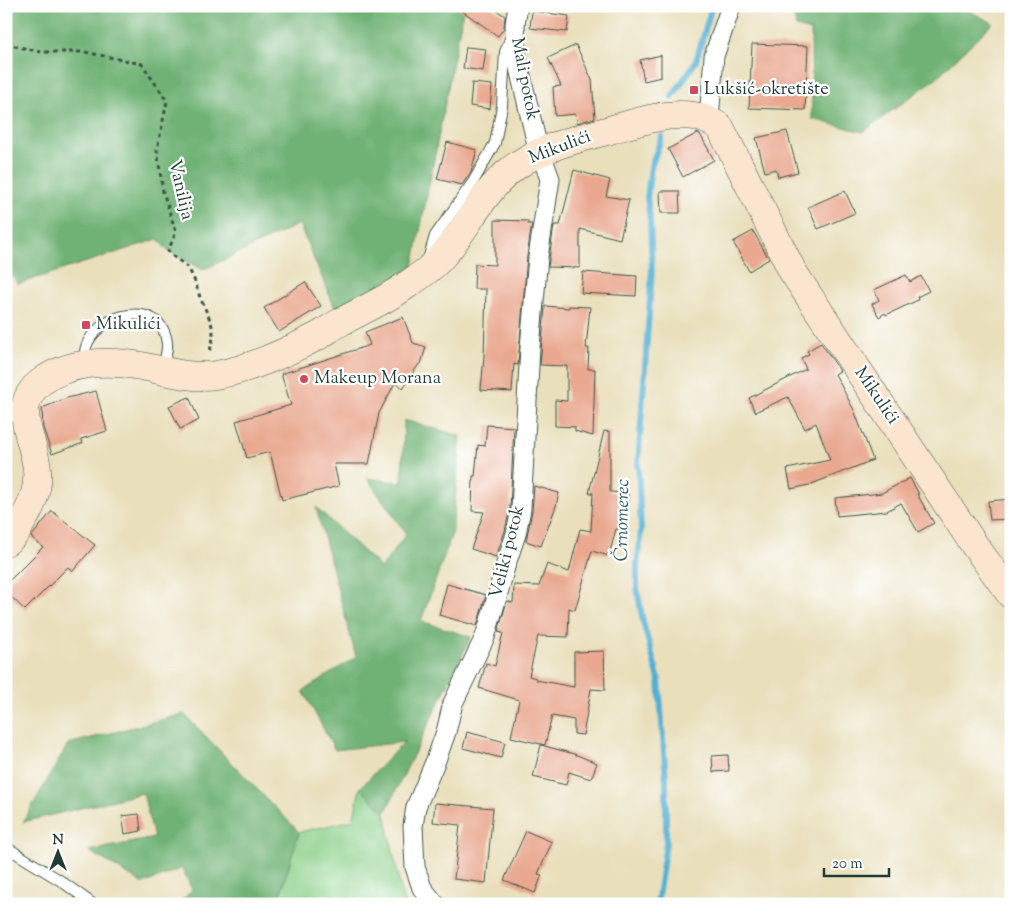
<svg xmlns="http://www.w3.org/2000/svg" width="1017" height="910" font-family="'Sorts Mill Goudy',serif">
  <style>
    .green { fill: #8bd089; stroke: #55865e }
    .forest { fill: #70b275; stroke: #487854 }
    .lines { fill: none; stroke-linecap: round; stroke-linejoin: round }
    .stream { stroke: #53b0d2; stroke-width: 6 }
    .building { fill: #e9a88f }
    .lane-casing { stroke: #3d5548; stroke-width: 12 }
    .street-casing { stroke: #3d5548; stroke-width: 21 }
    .secondary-casing { stroke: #3d5548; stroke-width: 29 }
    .path { stroke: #3d5548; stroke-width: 3; stroke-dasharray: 4 4; stroke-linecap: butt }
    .lane { stroke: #fff; stroke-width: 10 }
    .street { stroke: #fff; stroke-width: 19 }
    .secondary { stroke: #fbe5cf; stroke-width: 28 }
    .poi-dot { fill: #d1495b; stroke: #fff; stroke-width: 2 }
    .labels { text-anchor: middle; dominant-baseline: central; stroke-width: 4.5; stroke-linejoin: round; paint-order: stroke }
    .street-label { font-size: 18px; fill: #1f3d34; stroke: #fff }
    .poi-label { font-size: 18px; fill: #1f3d34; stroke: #fff; text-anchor: start }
    .water-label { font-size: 19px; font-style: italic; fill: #31656b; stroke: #fff }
  </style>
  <rect width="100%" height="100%" fill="#fff"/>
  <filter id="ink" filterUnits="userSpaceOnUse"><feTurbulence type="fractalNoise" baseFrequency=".02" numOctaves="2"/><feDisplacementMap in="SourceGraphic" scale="10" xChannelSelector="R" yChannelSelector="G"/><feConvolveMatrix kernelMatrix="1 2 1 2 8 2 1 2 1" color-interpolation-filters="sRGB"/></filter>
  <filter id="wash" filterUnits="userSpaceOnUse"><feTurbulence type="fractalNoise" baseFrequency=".0096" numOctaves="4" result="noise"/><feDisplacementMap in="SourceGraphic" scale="20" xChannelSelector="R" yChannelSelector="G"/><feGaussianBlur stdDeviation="1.12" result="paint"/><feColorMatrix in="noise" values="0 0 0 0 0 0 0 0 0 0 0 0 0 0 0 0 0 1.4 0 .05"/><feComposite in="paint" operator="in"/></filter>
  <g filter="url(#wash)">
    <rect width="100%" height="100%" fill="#e9dfbb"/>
    <path class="green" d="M360,788l25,25 18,86 3,5h-117l-10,-4 20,-68 54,-12z"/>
    <path class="forest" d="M6,6h458l-51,261 -75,48 -39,-91 -96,46 -35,-19 -10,-12 -140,45 -12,-16z
      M792,6h167l34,17 -58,56 -72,53 -51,-13 -1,-88 -15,-4z
      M404,420l57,16 -9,98 -31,87 50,16 -86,176 -25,-25 44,-46 -69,8 -32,-59 53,-34 -40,-150 65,61 25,-34 -39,-56 35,5z
      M184,714l115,118 -22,72h-99l14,-14 -10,-22 -39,16 -54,-33 65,-13 -11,-45 -120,29 45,-78z"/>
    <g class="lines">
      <path class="stream" d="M672,97l24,-36 16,-55
        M657,904l9,-61v-61l-7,-102 -16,-58 -6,-34v-22l4,-36 -3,-66 14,-194 -2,-51 -3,-21 4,-31 11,-31"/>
    </g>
    <g id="blocks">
      <path class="building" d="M455,6h35l15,10 -1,12 -6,8z
        M532,11l37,5 -2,16 -37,-4z
        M752,44l56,2 -3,64 -56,-2z
        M576,45l16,35 3,38 -18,5 -1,-9 -21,2 -2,-29 8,-1 -13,-28z
        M466,47l20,2 -3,22 -20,-3z
        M661,55v22l-17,4 -4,-21z
        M472,83l20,2 -2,24 -20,-3z
        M787,131l11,41 -20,5 -2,-8 -11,3 -9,-34z
        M698,133l2,1 14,26 -31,17 -15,-28z
        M447,142l30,8 -6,22 -9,13 -25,-6z
        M574,170l36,10 -4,16 23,4 -9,39 -40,-10v39l-32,-1 6,-42h6z
        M660,191h19l1,22h-19z
        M845,191l10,22 -37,16 -10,-22z
        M495,220l33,1v3h4l-5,32 -9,109 -4,-1 -2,28 -31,-2 3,-34 2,-67h-12l1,-25 20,1z
        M753,231l16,28 -20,12 -16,-29z
        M583,272l54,4 -1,20 -55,-3z
        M906,275l4,7 11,-6 8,15 -12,6 1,3 -32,15 -1,-2 -6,4 -7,-13 7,-4 -5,-10z
        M305,282l16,24 -42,26 -15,-24z
        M545,306l24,2v-2l21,1 -4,41h3l-1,21h7l-2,67 -18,-5v-4l-20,-1v-26l12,1v-35l-27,-1z
        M403,317l10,26 13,4 -5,17h-2l-16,24 -8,-5 -16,30 -10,51h-35l5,22 -57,14 -12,-48 -23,6 -11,-37 55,-16 -10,-31 89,-29 -5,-13z
        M821,343l19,28 -5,3 19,36 19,50 -64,25 -18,4 -4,-20 43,-9 -14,-37 -11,6 -17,-32 -33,15 -6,-14 57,-29 -5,-11 8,-4 -2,-3z
        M96,391l11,40 -26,8 2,4 -31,11 -9,-26 -1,-20 25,-10z
        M189,397l10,23 -19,9 -11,-23z
        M487,425l27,2 -4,81 -5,23 -9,26 -25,-8 13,-37 -12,-1 1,-35h2l3,-31 7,1z
        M604,431l6,1v60l18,1 -2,36h-10l-7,27 -17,-5 -17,59 -6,-2 -1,29 -30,-1 -9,40 7,2v2l38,7v-35l30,-1 1,39 -14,-1 -8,46 -9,-1v-14l-22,-4 -7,29 -34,-8 8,-37 -40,-12 7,-25 9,3 8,-33 -5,-1 9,-31 6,2 1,-18 25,1 8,-22 22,8 11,-43 11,2 2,-38h-4z
        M910,478l9,16h-2l17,29 -16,9 -17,-29 -14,8 -50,5 -2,-18 47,-5z
        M534,486l25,7 -3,13 -15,40 -15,-5 6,-30z
        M1011,499v20l-21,1 -2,-19z
        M52,511l43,34 -22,26 -5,-4 -43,43 -19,-18v-8l37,-37 -12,-10z
        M447,584l39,11 -9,31 -38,-11z
        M467,732l38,10 -4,16 -38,-10z
        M541,745l33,9 23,9 -6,16 -22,-7 -3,13 -33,-8z
        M728,755l1,16 -16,1 -1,-16z
        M435,803l58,5 -7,75 -32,-4 6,-54 -27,-3z
        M139,814l2,17 -16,3 -3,-18z
        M526,831l26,11 -14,32 4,1 -7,18 -31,-13z"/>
    </g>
  </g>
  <g filter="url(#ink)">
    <use href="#blocks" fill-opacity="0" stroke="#3d5548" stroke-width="1"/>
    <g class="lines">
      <defs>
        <path id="lane" d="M428,260l7,-24 38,-54 22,-39 7,-37 3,-54 6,-16
          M86,362c-1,-5 -2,-10 0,-15 11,-34 76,-50 81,-4 1,8 -3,19 -5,27
          M6,847l55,34 32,23"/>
        <path id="street" d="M709,119l5,-63 17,-50
          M6,412l20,-5
          M435,904l-13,-16 -7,-21 -2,-41 3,-19 20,-47 10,-28 7,-29 32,-66 12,-40 8,-30 11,-33 5,-25 9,-162 8,-90 12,-78 -14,-39 -20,-85 -1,-31 3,-18"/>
        <path id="secondary" d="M6,542c9,-6 12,-13 17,-22 9,-14 16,-33 14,-50 -2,-30 -28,-64 4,-88 28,-21 67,-22 100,-16 25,5 50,13 75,9 35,-6 71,-23 102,-39 7,-4 14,-9 21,-13 20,-11 42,-21 62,-34 16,-11 32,-21 44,-36 22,-25 36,-57 61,-79 29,-26 68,-34 104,-44 27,-8 56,-18 84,-14 11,2 17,5 26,11l73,145 182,274 36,49"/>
      </defs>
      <use href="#lane" class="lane-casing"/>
      <use href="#street" class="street-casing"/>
      <use href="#secondary" class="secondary-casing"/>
      <path class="path" d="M6,44l35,8h44l57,12 25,37 -10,49 6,42 13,40 -8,19c5,7 12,9 18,15 8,9 10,20 14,31 8,21 19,31 9,55"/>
      <use href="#lane" class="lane"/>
      <use href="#street" class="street"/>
      <use href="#secondary" class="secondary"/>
    </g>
  </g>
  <g class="poi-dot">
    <rect x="689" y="85" width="10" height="10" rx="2.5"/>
    <rect x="81" y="320" width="10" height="10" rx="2.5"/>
    <circle cx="304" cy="379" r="5"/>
  </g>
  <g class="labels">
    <g class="street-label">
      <text transform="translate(524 79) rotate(79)">Mali potok</text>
      <text transform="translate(560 148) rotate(-21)">Mikulići</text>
      <text transform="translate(180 190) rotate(77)">Vanilija</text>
      <text transform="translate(876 396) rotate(56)">Mikulići</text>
      <text transform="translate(508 552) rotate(-76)">Veliki potok</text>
    </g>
    <g class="poi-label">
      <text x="704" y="90">Lukšić-okretište</text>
      <text x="96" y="325">Mikulići</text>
      <text x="314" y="379">Makeup Morana</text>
    </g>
    <g class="water-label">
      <text transform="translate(623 520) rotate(-89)">Črnomerec</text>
    </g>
  </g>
  <rect width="1017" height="910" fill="none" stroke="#fff" stroke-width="25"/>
  <g transform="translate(58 852)" stroke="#ffffff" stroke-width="4" paint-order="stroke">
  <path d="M0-4L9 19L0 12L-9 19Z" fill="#1f3d34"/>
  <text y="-8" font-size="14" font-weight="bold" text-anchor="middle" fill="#1f3d34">N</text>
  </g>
  <path d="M824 868v8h65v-8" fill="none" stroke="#1f3d34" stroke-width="2.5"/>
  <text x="832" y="868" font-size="15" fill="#1f3d34" stroke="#ffffff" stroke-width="4" paint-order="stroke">20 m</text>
</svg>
